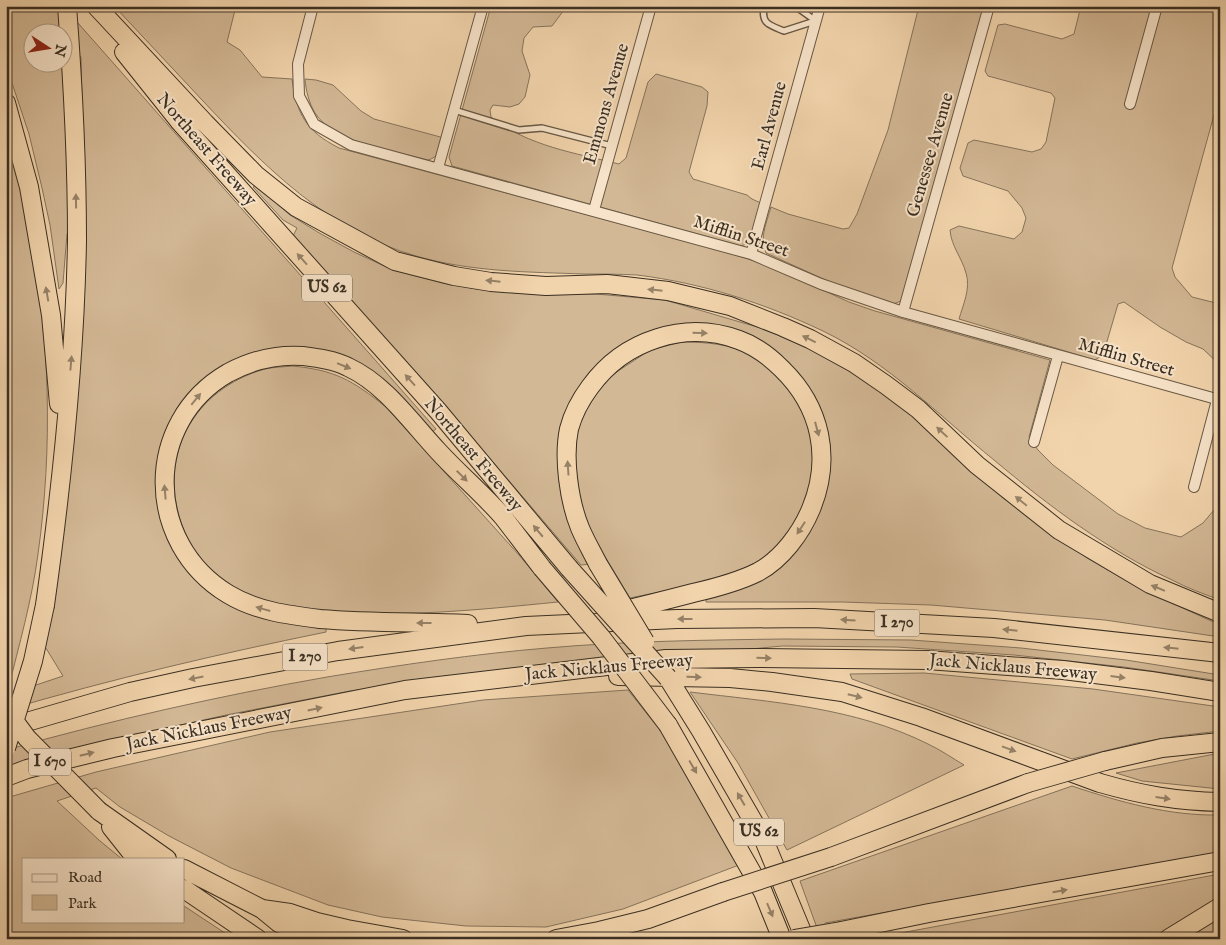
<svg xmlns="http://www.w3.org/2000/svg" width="1226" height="945" font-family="'IM FELL English',serif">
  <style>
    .green { fill: #d3b895; stroke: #86745c }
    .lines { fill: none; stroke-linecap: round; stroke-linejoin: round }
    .service-casing { stroke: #685844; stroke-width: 8 }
    .minor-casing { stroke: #685844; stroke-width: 12 }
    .motorway-casing { stroke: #3a2f22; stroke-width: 20 }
    .service { stroke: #f7e3c9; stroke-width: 5 }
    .minor { stroke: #f7e3c9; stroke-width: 10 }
    .motorway { stroke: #f2d4ac; stroke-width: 18 }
    .motorway-bridge-casing { stroke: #3a2f22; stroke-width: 20; stroke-linecap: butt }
    .motorway-bridge { stroke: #f2d4ac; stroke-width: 18 }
    .oneway { fill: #968267 }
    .labels { text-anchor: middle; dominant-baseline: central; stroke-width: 4; stroke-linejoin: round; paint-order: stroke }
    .shield { fill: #f7e3c9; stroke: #736554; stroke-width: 1 }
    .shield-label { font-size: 16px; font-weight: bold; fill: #3a2f22 }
    .street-label { font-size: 18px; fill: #3a2f22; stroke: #f7e3c9 }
  </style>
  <rect width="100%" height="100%" fill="#f2d4ac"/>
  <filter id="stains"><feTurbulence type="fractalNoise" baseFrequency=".004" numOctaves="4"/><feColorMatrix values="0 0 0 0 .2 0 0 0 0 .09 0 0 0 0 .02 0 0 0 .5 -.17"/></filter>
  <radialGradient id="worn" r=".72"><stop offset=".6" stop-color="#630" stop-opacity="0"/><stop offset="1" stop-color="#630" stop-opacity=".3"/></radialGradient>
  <path class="green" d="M6,6h57l373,423 -4,3 -112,-79 -111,26 -52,98 2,30 8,29 18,31 16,17 18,14 107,28v6c-108,22 -214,47 -320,78v-15l57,-19 -19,-31 41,-409 -4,-179 -18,-13 -1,-12h-30v30h30l3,18 5,149 -3,5 -4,49 -4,6 -9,-64 -8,-37 -13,-54 -23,-69z
    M114,6h122l-9,36 13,8 22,27 30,2c5,36 14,52 47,69l383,103 46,14 81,37 26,9 175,49 -21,77 9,13 15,15 65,49 27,14 36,9 22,-14 17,-20v97c-16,-6 -33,-12 -48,-20 -65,-30 -123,-74 -178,-120 -56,-45 -105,-97 -171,-129 -59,-28 -121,-48 -186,-56 -18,-1 -35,-1 -52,-1 -56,-2 -114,-2 -169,-18 -88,-25 -152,-90 -213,-155 -29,-31 -59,-63 -89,-95z
    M491,6h76l-15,20 -19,1 -9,11 -2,13 8,24 -5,22 -6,7 -9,3 -17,-2 -3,5 1,7c37,29 84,36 128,47l7,-6 22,-76 8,-8 46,13 6,5 -1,14 -18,66 4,7 54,16 5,4 11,5 -11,35 -3,4 -8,3 -289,-80 -3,-9z
    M919,6h66l-84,295 -8,3 -43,-13 -84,-38c-7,-15 1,-31 5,-46l17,7 55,15 6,-1 8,-14 31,-84z
    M1081,6h72l-27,98 7,5 28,-103h59v87l-48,175 3,9 17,20 28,7v61l-17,-16 -17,-7 -26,-15 -36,-25 -6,2 -15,51 -8,5 -136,-41c4,-14 12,-31 7,-46 -4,-15 -15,-27 -16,-43l9,-4 55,13 8,-7 4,-14 -4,-10 -14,-17 -45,-15 -3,-8 8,-25 6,-3 58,12 9,-3 5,-7 9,-44 -4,-5 -63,-17 -3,-5 13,-46 7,-1 57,15 12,-5z
    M305,79l11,1 17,5 28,26 13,8 70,19c-4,11 -5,19 -16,22 -33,-9 -94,-17 -113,-47 -6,-10 -9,-22 -10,-34z
    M6,131c8,33 17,66 24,99 20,107 23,217 8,324 -6,46 -19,91 -30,136l-2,-2z
    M256,185l34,30 31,19 33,18 39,18 50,13 34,6 40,4 79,1 69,6 99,29 45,19 57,33 33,23 104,94 84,60 52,30 81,37v12l-115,-17 -174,-15 -88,-3h-137v-4l104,-70 11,-110 -74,-81 -106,1 -78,93 29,133 -11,1 -130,-152 -158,-177 4,-8 -14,-8 -30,-33z
    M682,342c24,0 48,2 70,13 11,6 20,15 29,24 24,26 37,61 32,97 -1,7 -5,15 -7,22 -6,18 -14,35 -28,48 -35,34 -102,42 -148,52l-41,-68 -14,-47v-47l10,-25 14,-21 13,-15 38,-25z
    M292,366c43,4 60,14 94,41l133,148 39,47c-82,8 -163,17 -246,7 -23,-2 -48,-4 -69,-15 -30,-15 -50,-38 -61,-69 -25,-70 12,-136 83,-156 9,-2 18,-2 27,-3z
    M785,639l126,1 110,8 105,12 94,15v6l-96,-14 -110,-12 -117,-8 -115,-1 -344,33 -88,12 -124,24 -113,25 -107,30v-20c106,-30 213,-54 321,-73 73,-12 147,-23 220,-29 80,-7 159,-8 238,-9z
    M924,673l169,16 127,18v24l-43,5 -40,7 -65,16 -220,-80 -2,-5z
    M628,690l35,44 76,131 -116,44 -77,18 -80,-1 -84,-9 -54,-12 -97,-37 -62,-32 -49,-29 -24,-19 -39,13 43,40 22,18h-98v62h160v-15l50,33h-228v-141l90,-26 174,-40 213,-32z
    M690,692c81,10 164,15 238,52 13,6 24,14 36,21l-177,85 -49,-87z
    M1220,753v36l-78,-8 -26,-8z
    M1072,786c48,16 97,30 148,29v38l-395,70 7,16h-11l-21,-58z
    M1220,874v26l-9,4 -53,35h-290z
    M1220,918v21h-35l14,-10z"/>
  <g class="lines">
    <defs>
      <path id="service" d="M764,6c-3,18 5,19 20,25l31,-10
        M795,6l21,15
        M454,110l65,20 23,-2 70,18"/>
      <path id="minor" d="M313,6l-15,58 1,32 15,28 37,21 400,109 70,30 82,28 317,88
        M1130,104l27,-98
        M438,168l45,-162
        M594,210l57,-204
        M751,254l69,-248
        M903,312l86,-306
        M1034,442l24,-86
        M1194,487l23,-87"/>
      <path id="motorway" d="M96,6l109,117 51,52 40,32 99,54 59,15 37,6 55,4 61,-2 61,7 62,15 53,21 27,12 44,24 32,22 32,24 59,56 82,65 91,54 70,29
        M124,52l55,69 259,290 131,157
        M6,103l23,84 22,128 8,89
        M598,564c-6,-12 -13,-24 -18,-36 -11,-27 -17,-70 -11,-99 4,-15 12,-30 21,-42 34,-47 95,-67 149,-47 17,6 31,17 43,29 39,38 50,89 29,140 -10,24 -29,50 -53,63 -20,10 -43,16 -65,21 -27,7 -54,14 -81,20
        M45,605c17,-121 30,-243 32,-365 0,-78 -4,-156 -10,-234
        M468,624c-50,-2 -98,-1 -148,-5 -32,-4 -64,-8 -92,-25 -84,-51 -85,-172 0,-221 24,-13 48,-19 75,-17 15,2 31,4 45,11 37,17 63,55 90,84 21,23 45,43 65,66 13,17 26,34 39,51
        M618,676l112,2 42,4 70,10 79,25 179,66c42,12 76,18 120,19
        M668,678l33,53 63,109 41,99
        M668,725l95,167 19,47
        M6,728l124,-36 63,-14 145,-27 188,-25 151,-7 137,-1 180,10 226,25
        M1105,761l57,-13 58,-6
        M6,777l21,-8 86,-21 292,-58 261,-31 91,-1 170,2 136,10 88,11 69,11
        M99,811l68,48
        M111,827l19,24 11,8
        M831,857l197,-74
        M184,869l78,40 17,14 44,16
        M184,889l74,50
        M262,909l28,4 27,9 30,7 56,10
        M841,931l88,-18 291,-52
        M556,939l43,-8 49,-12 75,-27
        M1168,939l52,-32"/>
    </defs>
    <use href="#service" class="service-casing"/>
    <use href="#minor" class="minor-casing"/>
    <use href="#motorway" class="motorway-casing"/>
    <use href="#service" class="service"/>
    <use href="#minor" class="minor"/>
    <use href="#motorway" class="motorway"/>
    <defs>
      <path id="motorway-bridge" d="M598,564l47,78
        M542,568l59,69 67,88
        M569,568l99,110
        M10,715l17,23 72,73
        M6,748l27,-87 12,-56
        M1028,783l77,-22
        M723,892l108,-35
        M794,939l47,-8"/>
    </defs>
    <use href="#motorway-bridge" class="motorway-bridge-casing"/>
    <use href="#motorway-bridge" class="motorway-bridge"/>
  </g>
  <defs><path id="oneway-solid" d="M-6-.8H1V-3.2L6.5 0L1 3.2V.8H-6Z" transform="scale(1.25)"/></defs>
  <g class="oneway">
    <use href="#oneway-solid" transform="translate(76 201) rotate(-91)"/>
    <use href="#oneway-solid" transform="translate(302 259) rotate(-132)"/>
    <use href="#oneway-solid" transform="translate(493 281) rotate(-174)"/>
    <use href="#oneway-solid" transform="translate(655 290) rotate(-174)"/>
    <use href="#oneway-solid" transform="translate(47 294) rotate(-100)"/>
    <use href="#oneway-solid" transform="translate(700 333) rotate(2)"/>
    <use href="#oneway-solid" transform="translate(809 339) rotate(-154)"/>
    <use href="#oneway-solid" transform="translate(71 363) rotate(-85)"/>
    <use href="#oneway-solid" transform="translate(344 366) rotate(22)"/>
    <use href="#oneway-solid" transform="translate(410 380) rotate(-132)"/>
    <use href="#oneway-solid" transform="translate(196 399) rotate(-51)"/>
    <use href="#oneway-solid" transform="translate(817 429) rotate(75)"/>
    <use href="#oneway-solid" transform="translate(942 432) rotate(-137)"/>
    <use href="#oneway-solid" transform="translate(568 468) rotate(-94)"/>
    <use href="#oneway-solid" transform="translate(462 476) rotate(45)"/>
    <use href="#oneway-solid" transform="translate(165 492) rotate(-95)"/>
    <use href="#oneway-solid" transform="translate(1021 501) rotate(-141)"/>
    <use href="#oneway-solid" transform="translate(801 528) rotate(123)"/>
    <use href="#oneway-solid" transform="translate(538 531) rotate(-130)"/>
    <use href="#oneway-solid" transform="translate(1158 588) rotate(-158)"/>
    <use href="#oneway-solid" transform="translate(263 609) rotate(-164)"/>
    <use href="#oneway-solid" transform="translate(685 619) rotate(180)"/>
    <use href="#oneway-solid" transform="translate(848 620) rotate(-177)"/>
    <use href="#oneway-solid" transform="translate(424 623) rotate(-180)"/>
    <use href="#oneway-solid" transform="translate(1010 630) rotate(-174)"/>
    <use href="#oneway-solid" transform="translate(356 648) rotate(172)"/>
    <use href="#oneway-solid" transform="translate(1171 648) rotate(-174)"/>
    <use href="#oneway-solid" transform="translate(764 658) rotate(1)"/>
    <use href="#oneway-solid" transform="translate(694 677) rotate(1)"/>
    <use href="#oneway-solid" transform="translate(1118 677) rotate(7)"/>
    <use href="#oneway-solid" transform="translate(196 678) rotate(169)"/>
    <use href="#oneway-solid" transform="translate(855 696) rotate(14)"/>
    <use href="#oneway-solid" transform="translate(315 709) rotate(-12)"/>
    <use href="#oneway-solid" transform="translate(1009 749) rotate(20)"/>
    <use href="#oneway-solid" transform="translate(87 754) rotate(-14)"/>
    <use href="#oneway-solid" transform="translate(693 767) rotate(60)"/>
    <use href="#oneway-solid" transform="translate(1163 798) rotate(8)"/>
    <use href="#oneway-solid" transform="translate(741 799) rotate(-120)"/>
    <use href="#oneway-solid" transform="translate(1060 891) rotate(-10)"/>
    <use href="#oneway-solid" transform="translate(770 910) rotate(67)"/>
  </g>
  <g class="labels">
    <g class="shield">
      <rect x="302" y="274.5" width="50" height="27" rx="4"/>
      <rect x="874.5" y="609.5" width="45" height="27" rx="4"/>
      <rect x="282.5" y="643.5" width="45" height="27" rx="4"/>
      <rect x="29" y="748.5" width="42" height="27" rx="4"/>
      <rect x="734" y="818.5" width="50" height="27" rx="4"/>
    </g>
    <g class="shield-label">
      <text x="327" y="288">US 62</text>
      <text x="897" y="623">I 270</text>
      <text x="305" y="657">I 270</text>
      <text x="50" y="762">I 670</text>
      <text x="759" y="832">US 62</text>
    </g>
    <g class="street-label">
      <text transform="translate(607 104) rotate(-74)">Emmons Avenue</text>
      <text transform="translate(770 126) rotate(-75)">Earl Avenue</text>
      <text transform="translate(206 150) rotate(49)">Northeast Freeway</text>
      <text transform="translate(931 155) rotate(-74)">Genessee Avenue</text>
      <text transform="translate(741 237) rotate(18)">Mifflin Street</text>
      <text transform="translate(1126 358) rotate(16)">Mifflin Street</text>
      <text transform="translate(473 455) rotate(50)">Northeast Freeway</text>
      <text transform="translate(609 668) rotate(-5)">Jack Nicklaus Freeway</text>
      <text transform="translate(1013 668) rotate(5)">Jack Nicklaus Freeway</text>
      <text transform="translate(209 729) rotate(-11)">Jack Nicklaus Freeway</text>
    </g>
  </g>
  <rect width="1226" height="945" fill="none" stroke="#f2d4ac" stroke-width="25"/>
  <rect x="8" y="8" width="1211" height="930" fill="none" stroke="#3a2f22" stroke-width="2.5"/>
  <rect x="12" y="12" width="1201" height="920" fill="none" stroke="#3a2f22"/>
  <rect x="22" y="858" width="162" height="65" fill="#f7e3c9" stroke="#ab9b86"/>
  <rect x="32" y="874" width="25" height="8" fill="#f7e3c9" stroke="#ab9b86"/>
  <text x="68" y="882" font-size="15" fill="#3a2f22">Road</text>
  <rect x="32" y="895" width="25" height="15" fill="#d3b895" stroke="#ab9b86"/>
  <text x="68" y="908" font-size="15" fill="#3a2f22">Park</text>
  <g transform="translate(48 48) rotate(102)"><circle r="24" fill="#f7e3c9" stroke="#ab9b86"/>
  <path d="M0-4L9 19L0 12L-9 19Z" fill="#8f2418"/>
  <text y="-8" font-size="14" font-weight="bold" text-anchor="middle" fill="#3a2f22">N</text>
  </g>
  <rect width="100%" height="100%" filter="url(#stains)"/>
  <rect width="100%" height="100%" fill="url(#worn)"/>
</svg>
